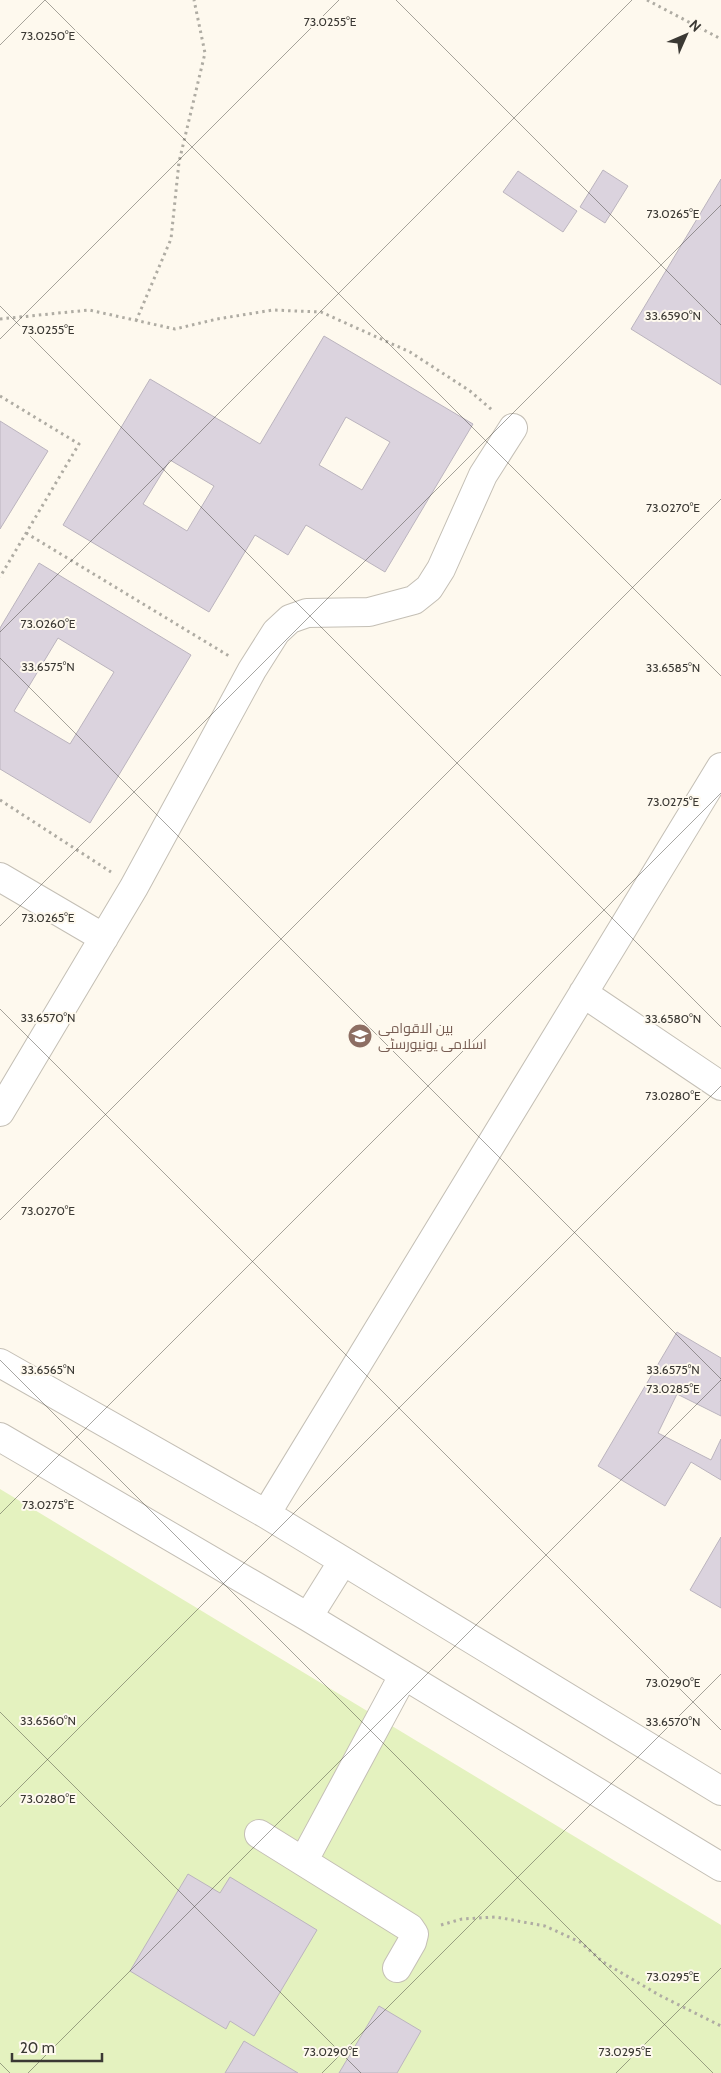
<svg xmlns="http://www.w3.org/2000/svg" width="721" height="2073" font-family="Cabin,Cairo,sans-serif">
  <style>
    .green { fill: #e4f2bf }
    .building { fill: #dbd3de; stroke: #bbb4be; fill-rule: evenodd }
    .lines { fill: none; stroke-linecap: round; stroke-linejoin: round }
    .minor-casing { stroke: #c4bfb5; stroke-width: 30 }
    .path { stroke: #afaca3; stroke-width: 3; stroke-dasharray: 2.5 4; stroke-linecap: butt }
    .minor { stroke: #fff; stroke-width: 28 }
    .ticks { fill: none; stroke: #3b3934; stroke-width: 1; stroke-opacity: 0.45 }
    .labels { text-anchor: middle; dominant-baseline: central; stroke-width: 4; stroke-linejoin: round; paint-order: stroke }
    .education-label { font-size: 14px; fill: #785e54; stroke: #fef9ee; text-anchor: start }
    .ticks-label { font-size: 12px; text-anchor: middle; fill: #3b3934; stroke: #fef9ee; stroke-width: 4; stroke-linejoin: round; paint-order: stroke }
  </style>
  <rect width="100%" height="100%" fill="#fef9ee"/>
  <path class="green" d="M0,1489l721,436v148h-721z"/>
  <path class="building" d="M603,170l25,16 -23,37 -25,-16z
    M518,171l59,40 -14,21 -60,-40z
    M721,179v206l-90,-56z
    M324,336l149,88 -88,148 -79,-47 -18,30 -33,-20 -46,77 -146,-87 87,-146 110,65zM346,417l44,25 -28,48 -43,-25zM170,460l44,26 -27,45 -44,-27z
    M0,421l48,30 -48,78z
    M39,563l152,92 -101,168 -90,-54v-141zM58,638l56,34 -44,72 -56,-33z
    M677,1332l44,26v58l-44,-22 -19,39 53,27 10,-21v41l-30,-18 -26,44 -67,-40z
    M721,1537v71l-31,-18z
    M188,1874l32,19 10,-16 87,53 -63,106 -24,-15 -4,8 -96,-58z
    M379,2006l42,25 -24,42h-58z
    M244,2041l54,32h-73z"/>
  <g class="lines">
    <defs>
      <path id="minor" d="M0,877l104,61
        M583,993l138,93
        M0,1112l134,-225 118,-217 24,-38 14,-13 17,-6 62,-1 45,-12 15,-12 12,-19 42,-94 30,-47
        M0,1363l266,151 455,277
        M0,1437l308,180 413,250
        M266,1514l455,-747
        M308,1617l35,-56
        M259,1834l151,94 4,6 -2,8 -15,26
        M304,1860l99,-184"/>
    </defs>
    <use href="#minor" class="minor-casing"/>
    <path class="path" d="M647,0l74,39
      M0,319l89,-9 86,19 42,-10 56,-9 48,2 89,40 60,39 22,19
      M136,321l35,-82 8,-77 26,-109 -11,-53
      M0,396l79,48 -79,133
      M26,533l203,123
      M0,800l111,72
      M441,1925l21,-6 34,-2 49,9 35,16 23,20 56,33 62,31"/>
    <use href="#minor" class="minor"/>
  </g>
  <path class="ticks" d="M45,0l676,676M396,0l325,325M0,45l45,-45M0,306l721,721M0,339l339,-339M0,632l632,-632M0,658l721,721M0,926l721,-721M0,1009l721,721M0,1220l721,-721M0,1360l713,713M0,1514l721,-721M0,1712l361,361M0,1807l721,-721M0,2063l10,10M28,2073l693,-693M322,2073l399,-399M616,2073l105,-105"/>
  <defs>
    <symbol id="university-disc" viewBox="-11 -11 22 22"><circle r="9.5" fill="#8d6e63" stroke="#fef9ee"/><path d="M0-5L7-2L0 1L-7-2ZM-4 1L0 2.5L4 1V4Q0 6-4 4Z" fill="#fff"/></symbol>
  </defs>
  <g fill-rule="evenodd">
    <use href="#university-disc" x="346" y="1022" width="28" height="28"/>
  </g>
  <g class="labels">
    <g class="education-label">
      <text x="378" y="1028">بین الاقوامی<tspan x="378" dy="16">اسلامی یونیورسٹی</tspan></text>
    </g>
  </g>
  <g class="ticks-label">
    <text x="330" y="26">73.0255°E</text>
    <text x="48" y="40">73.0250°E</text>
    <text x="673" y="218">73.0265°E</text>
    <text x="673" y="320">33.6590°N</text>
    <text x="48" y="334">73.0255°E</text>
    <text x="673" y="512">73.0270°E</text>
    <text x="48" y="628">73.0260°E</text>
    <text x="48" y="671">33.6575°N</text>
    <text x="673" y="672">33.6585°N</text>
    <text x="673" y="806">73.0275°E</text>
    <text x="48" y="922">73.0265°E</text>
    <text x="48" y="1022">33.6570°N</text>
    <text x="673" y="1023">33.6580°N</text>
    <text x="673" y="1100">73.0280°E</text>
    <text x="48" y="1215">73.0270°E</text>
    <text x="48" y="1374">33.6565°N</text>
    <text x="673" y="1374">33.6575°N</text>
    <text x="673" y="1393">73.0285°E</text>
    <text x="48" y="1509">73.0275°E</text>
    <text x="673" y="1687">73.0290°E</text>
    <text x="48" y="1725">33.6560°N</text>
    <text x="673" y="1726">33.6570°N</text>
    <text x="48" y="1803">73.0280°E</text>
    <text x="673" y="1981">73.0295°E</text>
    <text x="331" y="2056">73.0290°E</text>
    <text x="625" y="2056">73.0295°E</text>
  </g>
  <g transform="translate(686 35) rotate(45)" stroke="#fef9ee" stroke-width="4" paint-order="stroke">
  <path d="M0-4L9 19L0 12L-9 19Z" fill="#3b3934"/>
  <text y="-8" font-size="14" font-weight="bold" text-anchor="middle" fill="#3b3934">N</text>
  </g>
  <path d="M12 2053v8h90v-8" fill="none" stroke="#3b3934" stroke-width="2.5"/>
  <text x="20" y="2053" font-size="15" fill="#3b3934" stroke="#fef9ee" stroke-width="4" paint-order="stroke">20 m</text>
</svg>
